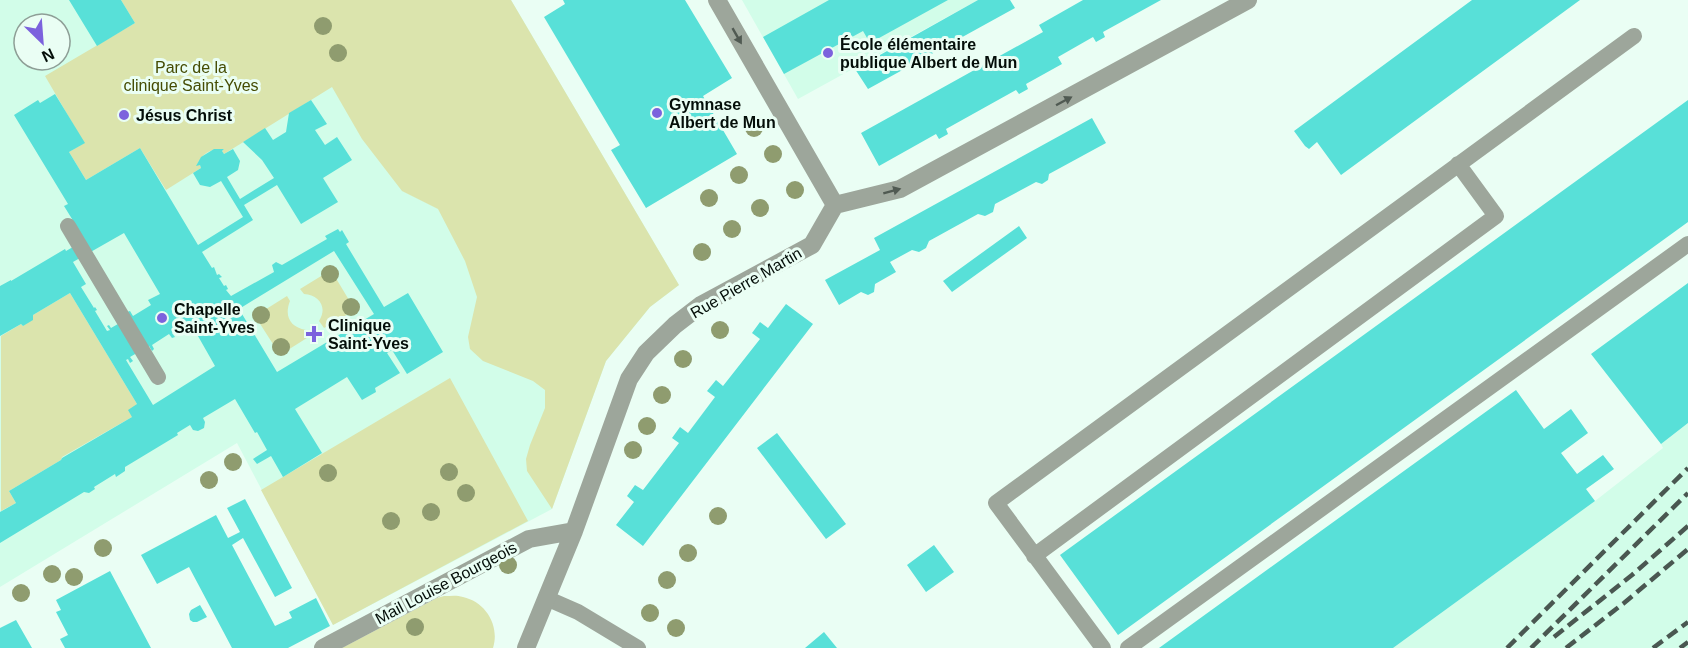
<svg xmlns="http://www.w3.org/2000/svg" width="1688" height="648" font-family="Helvetica,sans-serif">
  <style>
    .built { fill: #d2fde9; fill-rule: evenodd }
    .green { fill: #dbe4ad }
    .building { fill: #58e0d8; fill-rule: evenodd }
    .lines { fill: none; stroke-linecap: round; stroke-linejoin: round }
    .lane { stroke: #9da69b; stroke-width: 16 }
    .street { stroke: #9da69b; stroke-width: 18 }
    .rail { stroke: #4a5751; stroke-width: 4.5; stroke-dasharray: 12 6; stroke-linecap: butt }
    .tree { fill: #8f9c6f }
    .oneway { fill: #505a52 }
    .poi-dot { fill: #7c62dd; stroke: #eafef4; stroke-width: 2 }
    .labels { text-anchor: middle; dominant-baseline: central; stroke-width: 6; stroke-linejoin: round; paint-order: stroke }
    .poi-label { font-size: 16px; font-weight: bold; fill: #040e09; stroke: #eafef4; text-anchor: start }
    .park-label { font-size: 16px; fill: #454c03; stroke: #eafef4 }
    .street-label { font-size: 16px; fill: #040e09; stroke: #eafef4 }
  </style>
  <rect width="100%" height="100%" fill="#eafef4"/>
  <path class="built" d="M0,0h511l168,285 -29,22 -44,54 -54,148 -219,116 -96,-182 -237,144zM24,24h36v36h-36z
    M742,0h236l-180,99z
    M1688,423v225h-295l202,-147 68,-53 -2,-4z"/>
  <path class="green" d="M121,0h390l168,285 -29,22 -44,54 -54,148 -25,-38 -1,-12 4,-14 15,-37v-18l-12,-9 -50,-20 -13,-12 -2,-12 9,-40 -12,-36 -27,-52 -36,-18 -40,-52 -30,-52 -108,67 -2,-3 2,-2c-13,-1 -22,4 -27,16h3l1,3 -35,22 -26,-42 -54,32 -17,-28 15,-9 -39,-67 90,-53z
    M331,270l24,40 -31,18 -5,-7c9,-14 0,-26 -15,-27l-4,-5z
    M70,293l67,111 -5,13 -70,40 -1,3 -52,31 7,12 -15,8v-175l20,-12 2,2 10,-8v-3z
    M287,296l3,5c-6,15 0,26 16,29l4,6 -30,19 -25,-39z
    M450,378l78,143 -195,104 -72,-135z
    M444,596c7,0 13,-1 19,1 23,5 37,29 30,51h-151l95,-50z"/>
  <path class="building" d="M69,0h52l14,23 -38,23z
    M563,0h122l47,78 -29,18 34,58 -91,54 -35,-58 9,-5 -76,-128 21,-13z
    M829,0h119l-78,43 -7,-12 -79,43 -21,-37z
    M978,0h32l5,8 -147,81 -13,-20z
    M1083,0h78l-58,32 2,5 -9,5 -3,-5 -35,20 4,7 -36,20 2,5 -9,5 -3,-4 -70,39 2,5 -9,5 -3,-5 -57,32 -18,-33 182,-101 -4,-7z
    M1472,0h108l-239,175 -24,-33 -8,7 -4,-3 -11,-15z
    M55,94l30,49 -16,9 17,28 54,-32 58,97 45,-28 -22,-36 -11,6 -10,-2 -7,-12 8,-5 -1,-3 -4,1 5,-9 13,-8h10l-2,2 2,3 9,-5 7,12 -2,9 -11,7 13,22 34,-21 -12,-18 -19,-18 22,-14 8,12 13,-8 3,-19 22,-13 16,24 -12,6 10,15 12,-8 15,23 -29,18 15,24 -37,22 -24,-39 -33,20 9,15 -51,32 10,16 2,-1 3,8 2,-1 3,3 -3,1 5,8 2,-1 2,4 -2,1 5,6 43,-24 -2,-7 4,-3 6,3 45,-26 -2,-3 13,-7 2,3 2,-2 7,12 -3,2 38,63 24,-14 35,59 -36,22 -15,-24 -5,3 13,20 -25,15 1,4 -14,8 -15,-23 -52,32 27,44 -39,24 -12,-21 -14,8 -4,-5 14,-9 -10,-18 -2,1 -20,-34 -32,19 2,4 -1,6 -6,3 -5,-1 -3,-5 -13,8 1,2 -53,32v4l-9,6 -1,-3 -21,13 1,2 -6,4 -5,-1 -84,51v-31l16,-9 -7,-12 52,-31 1,-2 70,-41 -4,-7 9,-6 -67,-111 -37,22v5l-10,6 -2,-2 -21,12v-50l11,-6v1l54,-32 1,2 19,-11 -21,-34 4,-2 -54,-89 24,-15 2,3zM124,233l36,61 -12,6 3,5 -18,11 -3,-5 -3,1 3,5 -19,11 -2,-3 -2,1 3,4 -3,1 -12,-20 2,-1 -2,-3 -1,1 -13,-21 5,-3 -13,-22zM334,251l40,63 -97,58 -38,-63zM190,322l25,44 -62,39 -27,-45 2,-1 2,4 3,-2 -3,-4 19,-11 3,5 2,-2 -2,-4 17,-11 3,4 3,-1 -3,-4z
    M1688,100v122l-570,413 -58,-80z
    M1092,118l14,25 -57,31 -1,6 -6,4 -6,-2 -41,22 -2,8 -8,4 -7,-2 -49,27 -3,7 -7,4 -7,-2 -22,12 6,10 -21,12 -1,8 -6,3 -7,-3 -22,13 -14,-25 55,-30 -6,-12z
    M1019,226l8,12 -75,54 -9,-11z
    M1688,283v140l-27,21 -70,-90z
    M786,304l27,20 -170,222 -27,-21 18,-23 -7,-6 8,-11 8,5 36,-47 -7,-5 8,-11 8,6 27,-36 -8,-6 9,-11 7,6 37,-47 -8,-6 8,-11 8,6z
    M1516,390l28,39 27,-20 17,24 -27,20 16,21 26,-19 11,14 -28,20 9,12 -202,147h-234z
    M777,433l69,91 -20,15 -69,-91z
    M245,499l47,89 -17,9 -32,-59 -11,7 43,81 17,-8 -3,-6 27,-14 14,28 -42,22h-56l-43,-81 -32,17 -16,-29 75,-40 12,23 12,-6 -13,-24z
    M934,545l20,27 -28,20 -19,-27z
    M110,571l41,77h-86l-5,-9 8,-4 -12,-23 5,-2 -5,-10z
    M200,605l7,12 -10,5h-4l-3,-2 -1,-6 2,-4z
    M16,620l16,28h-32v-20z
    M824,632l13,16h-32z"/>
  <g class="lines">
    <path class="lane" d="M68,226l90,151
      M1034,556l462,-340 -38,-52
      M546,598l32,14 60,36
      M1103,648l-107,-145 638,-467
      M1128,648l560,-404"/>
    <path class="street" d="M717,0l118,205
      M323,648l206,-109 45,-8
      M526,648l48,-117 55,-152 17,-26 29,-28 26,-20 111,-60 23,-40 65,-16 348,-189"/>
    <path class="rail" d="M1554,637l78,-62 56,-49
      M1507,648l181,-180
      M1531,648l157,-155
      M1566,648l58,-45 64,-54
      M1653,648l35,-26
      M1680,648l8,-6"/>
  </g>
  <g class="tree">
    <circle cx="323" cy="26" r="9"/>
    <circle cx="338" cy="53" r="9"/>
    <circle cx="754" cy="128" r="9"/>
    <circle cx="773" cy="154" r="9"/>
    <circle cx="739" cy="175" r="9"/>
    <circle cx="795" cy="190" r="9"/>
    <circle cx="709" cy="198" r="9"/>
    <circle cx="760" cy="208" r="9"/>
    <circle cx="732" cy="229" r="9"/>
    <circle cx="702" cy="252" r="9"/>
    <circle cx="330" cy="274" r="9"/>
    <circle cx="351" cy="307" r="9"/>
    <circle cx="261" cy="315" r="9"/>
    <circle cx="720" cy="330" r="9"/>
    <circle cx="281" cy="347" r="9"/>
    <circle cx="683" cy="359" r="9"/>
    <circle cx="662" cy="395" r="9"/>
    <circle cx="647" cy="426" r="9"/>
    <circle cx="633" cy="450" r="9"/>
    <circle cx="233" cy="462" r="9"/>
    <circle cx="449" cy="472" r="9"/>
    <circle cx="328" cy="473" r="9"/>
    <circle cx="209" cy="480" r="9"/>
    <circle cx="466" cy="493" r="9"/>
    <circle cx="431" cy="512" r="9"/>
    <circle cx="718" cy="516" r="9"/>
    <circle cx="391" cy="521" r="9"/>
    <circle cx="103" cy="548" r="9"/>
    <circle cx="688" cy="553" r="9"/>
    <circle cx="508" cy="565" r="9"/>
    <circle cx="52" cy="574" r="9"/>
    <circle cx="74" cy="577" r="9"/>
    <circle cx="667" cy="580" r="9"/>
    <circle cx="21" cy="593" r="9"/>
    <circle cx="650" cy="613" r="9"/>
    <circle cx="415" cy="627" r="9"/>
    <circle cx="676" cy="628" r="9"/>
  </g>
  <defs><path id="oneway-solid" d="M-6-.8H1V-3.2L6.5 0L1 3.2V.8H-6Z" transform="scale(1.5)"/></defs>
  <g class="oneway">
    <use href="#oneway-solid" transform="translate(737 36) rotate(60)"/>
    <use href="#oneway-solid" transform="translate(1064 101) rotate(-28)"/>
    <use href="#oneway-solid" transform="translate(892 191) rotate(-15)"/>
  </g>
  <g class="poi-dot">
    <circle cx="828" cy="53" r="6"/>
    <circle cx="657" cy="113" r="6"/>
    <circle cx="124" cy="115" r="6"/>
    <circle cx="162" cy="318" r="6"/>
    <path d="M311 325h6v6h6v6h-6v6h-6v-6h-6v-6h6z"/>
  </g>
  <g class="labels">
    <g class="poi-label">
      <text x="840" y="44">École élémentaire<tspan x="840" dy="18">publique Albert de Mun</tspan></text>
      <text x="669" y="104">Gymnase<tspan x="669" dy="18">Albert de Mun</tspan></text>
      <text x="136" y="115">Jésus Christ</text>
      <text x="174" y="309">Chapelle<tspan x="174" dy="18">Saint-Yves</tspan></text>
      <text x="328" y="325">Clinique<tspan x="328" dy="18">Saint-Yves</tspan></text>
    </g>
    <g class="park-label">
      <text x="191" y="67">Parc de la<tspan x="191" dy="18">clinique Saint-Yves</tspan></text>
    </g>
    <g class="street-label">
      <text transform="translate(746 283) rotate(-30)">Rue Pierre Martin</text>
      <text transform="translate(446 583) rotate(-28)">Mail Louise Bourgeois</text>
    </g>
  </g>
  <g transform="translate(42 42) rotate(155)"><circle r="28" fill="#eafef4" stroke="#8e9e96" stroke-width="1.5"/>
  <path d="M0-4.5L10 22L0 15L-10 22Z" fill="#7c62dd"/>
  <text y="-9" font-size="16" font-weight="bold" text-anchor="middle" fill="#040e09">N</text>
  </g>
</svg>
